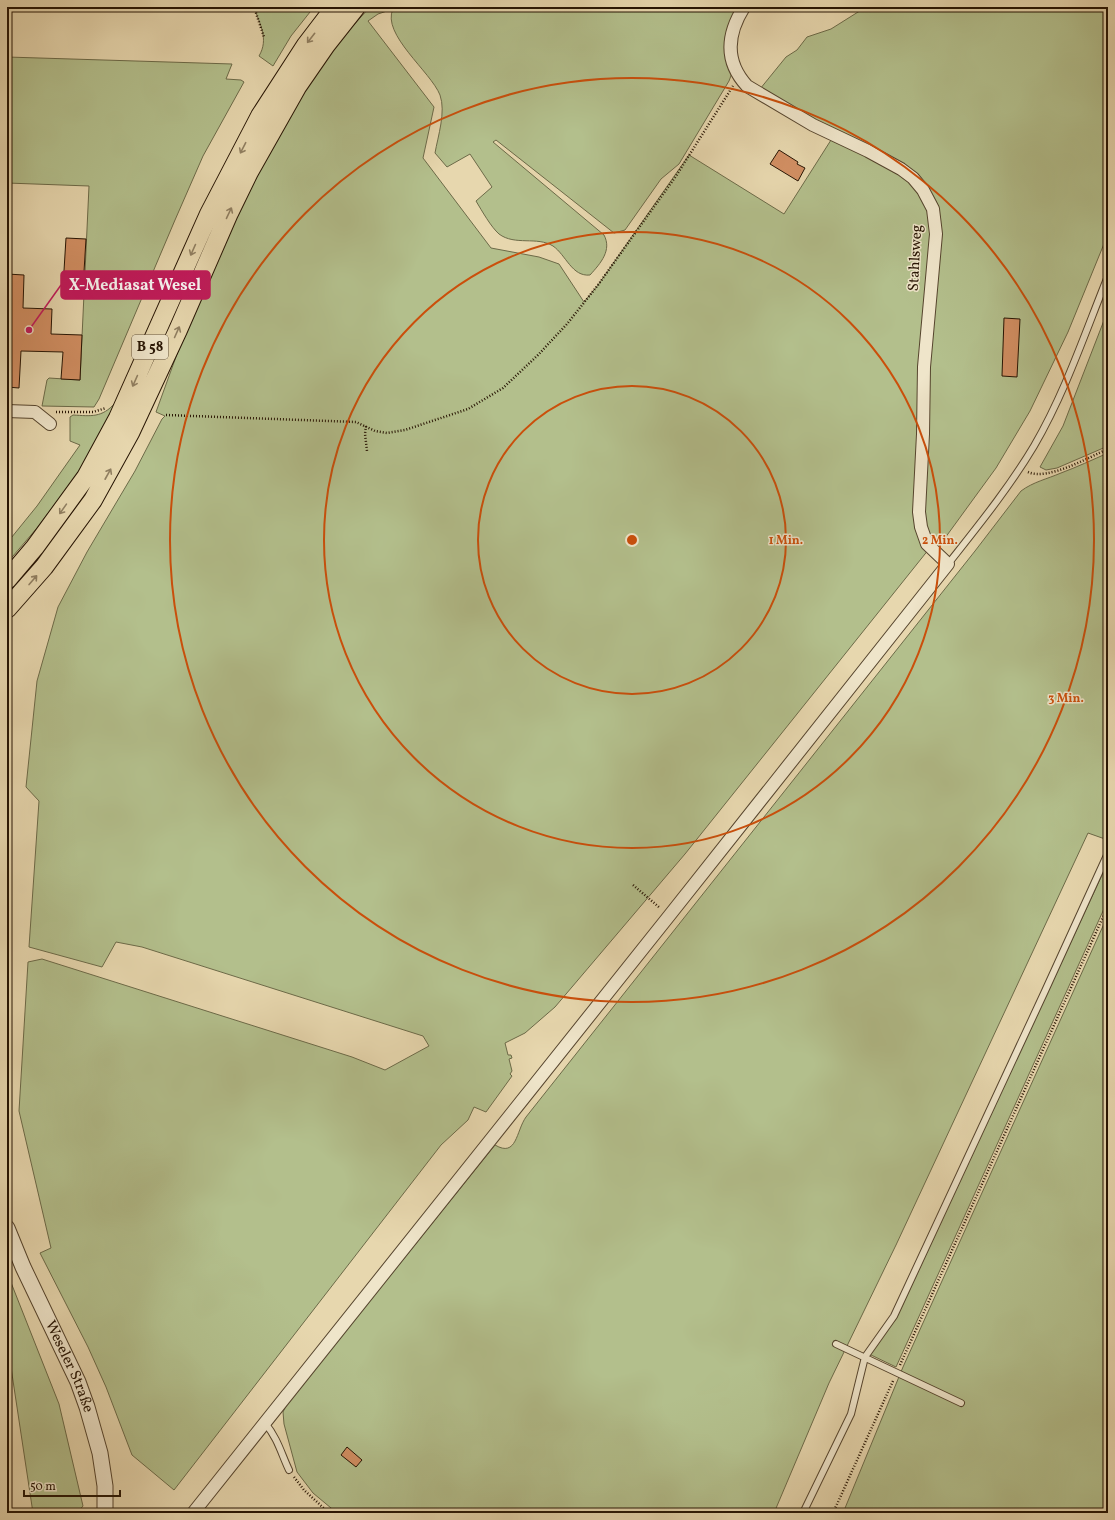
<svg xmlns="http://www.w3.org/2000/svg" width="1115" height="1520" font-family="Vollkorn,serif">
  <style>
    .green { fill: #b3bf8c; stroke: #6c6a48 }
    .building { fill: #d28f63; stroke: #261403 }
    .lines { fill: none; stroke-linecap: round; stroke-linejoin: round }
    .service-casing { stroke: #56452e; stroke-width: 8 }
    .minor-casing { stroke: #56452e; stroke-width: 14 }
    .tertiary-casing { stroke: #56452e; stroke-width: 17 }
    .primary-casing { stroke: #261403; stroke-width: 20 }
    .path { stroke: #261403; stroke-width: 2.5; stroke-dasharray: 1 2; stroke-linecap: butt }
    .service { stroke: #efe5ca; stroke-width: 6 }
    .minor { stroke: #efe5ca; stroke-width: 12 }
    .tertiary { stroke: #efe5ca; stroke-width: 15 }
    .primary { stroke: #e7d7ae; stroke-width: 18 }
    .oneway { stroke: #907f61 }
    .ring { fill: none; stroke: #cb4f0b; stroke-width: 2 }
    .labels { text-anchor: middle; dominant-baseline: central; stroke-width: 3; stroke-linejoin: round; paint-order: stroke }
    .shield { fill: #efe5ca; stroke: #62533f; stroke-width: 1 }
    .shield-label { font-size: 14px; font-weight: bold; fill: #261403 }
    .street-label { font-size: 15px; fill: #261403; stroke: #efe5ca }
    .centre { fill: #cb4f0b; stroke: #efe5ca; stroke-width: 2 }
    .ring-label { font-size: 12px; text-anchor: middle; font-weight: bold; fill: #cb4f0b; stroke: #efe5ca; stroke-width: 3; stroke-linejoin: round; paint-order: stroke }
    .leader { fill: none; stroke: #c2185b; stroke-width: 1.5 }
    .callout-dot { fill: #c2185b; stroke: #efe5ca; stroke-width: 1.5 }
    .callout { fill: #c2185b; stroke: #c2185b; stroke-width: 1.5 }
    .callout-label { font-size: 16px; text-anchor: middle; font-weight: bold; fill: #fff }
  </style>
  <rect width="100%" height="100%" fill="#e7d7ae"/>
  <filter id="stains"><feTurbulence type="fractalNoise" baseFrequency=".005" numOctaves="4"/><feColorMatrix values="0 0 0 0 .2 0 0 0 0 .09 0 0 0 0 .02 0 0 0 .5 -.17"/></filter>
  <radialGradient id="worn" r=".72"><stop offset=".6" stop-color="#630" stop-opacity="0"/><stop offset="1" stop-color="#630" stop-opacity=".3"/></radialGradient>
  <path class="green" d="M254,7h60l-23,29 -18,30 -14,-10c10,-17 1,-31 -5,-49z
    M370,7h370l-8,66 -3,8 -50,83 -18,15 -36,51 -11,3 -118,-93 -3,2 111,93c8,15 -3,28 -14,40 -18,2 -24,-20 -37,-29 -16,-10 -38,0 -54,-12 -8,-7 -17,-23 -23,-33l16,-14 -22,-33 -23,13 -12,-14c3,-17 11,-41 5,-58 -9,-23 -59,-61 -47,-86l-15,5 -10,7 66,86 -11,51 68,90 48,9 20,7 25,38 14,-17 91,-130 95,59 47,-74 39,18 34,18 15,16 8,18 12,56 -12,-80 -167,-97 26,-32 11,-7 10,-13 24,-8 35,-22h242v227l-40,98 -38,79 -34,57 -51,70 -5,3 -3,-2 -252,315 -130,153 -30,26 -20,10 3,12h3l1,3 -3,1 3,12 -2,3 2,2 -26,36 -12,-5 -6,13 -27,25 -267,345 -42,-35 -26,-68 -18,-40 -48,-94 11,-5 -32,-137 9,-149 14,-3 310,98 33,13 44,-24 -6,-10 -281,-89 -26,-5 -14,25 -73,-20 10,-146 -13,-14 11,-106 21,-74 29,-55 48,-81 27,-52 3,-3 -9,-4 25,-69 66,-150 48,-87 36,-56z
    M7,57l225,7 -6,15 15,1 3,2 -41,74 -28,64 -76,179 -5,8 -52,-1 5,-26 2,-2 31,2 9,-194 -82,-3z
    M1108,310v136l-51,22 -11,2 -6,-3 23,-41z
    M115,403l-14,33 -20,34 -44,58 -30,35v-20l30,-37 43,-61 -10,-4v-24l3,-2c18,1 29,3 42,-12z
    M1108,453v380l-3,6 -17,-6 -192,412 -67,138 -55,130h-437l-24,-20 -16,-21 -13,-48 -1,-12 4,-8 208,-259c22,13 21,-14 31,-28l449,-566 46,-60c12,-9 26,-12 40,-18 16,-6 31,-13 47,-20z
    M1108,862v38l-212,467 -27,-13 27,-35z
    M1108,915v598h-265l60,-146z
    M7,1280h3l49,124 24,102 -6,7h-44l-26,-172z"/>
  <path class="building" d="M779,150l19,12 -1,2 8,4 -7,13 -28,-17z
    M66,238l20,1 -3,49 -20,-1z
    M7,274l17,1 -1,33 29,1 -1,25 31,1 -2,45 -19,-1 2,-27 -42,-1 -2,37 -12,-1z
    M1004,318l16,1 -3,58 -15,-1z
    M347,1447l15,13 -6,7 -15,-12z"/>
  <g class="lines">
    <defs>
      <path id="service" d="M948,564c30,-38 61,-76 86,-118 31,-53 51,-113 74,-170
        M836,1344l125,59
        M265,1423c13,16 16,30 24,47
        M803,1513l48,-99 14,-57 29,-41 151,-325 63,-138"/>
      <path id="minor" d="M7,411l28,1 15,12
        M193,1513l476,-597 279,-352 -21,-20 -6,-17 -2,-15 4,-78 1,-67 12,-133 -3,-25 -10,-19 -10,-12 -12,-9 -33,-18 -55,-26 -66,-39c-23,-25 -20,-52 -3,-79"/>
      <g id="tertiary">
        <path id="s1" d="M7,1228l16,39 55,115 9,25 13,46 5,33v27"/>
      </g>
      <path id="primary" d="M7,580l28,-33 51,-70 32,-59 91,-204 51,-98 46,-71 29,-38
        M7,609l37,-42 49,-67 37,-67 48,-103 51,-117 20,-41 48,-85 29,-42 30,-38"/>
    </defs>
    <use href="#service" class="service-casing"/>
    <use href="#minor" class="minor-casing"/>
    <use href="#tertiary" class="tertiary-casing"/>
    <use href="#primary" class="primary-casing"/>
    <path class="path" d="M254,7l10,30
      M56,412h37l13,-4
      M166,415l190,7 19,9 12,2 18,-3 63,-21 35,-21 35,-33 29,-31 31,-39 78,-109 57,-90
      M366,426l-1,8 2,17
      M1028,472c20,9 61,-15 80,-23
      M633,885l27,23
      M900,1365l208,-459
      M294,1477l10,13 25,23
      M833,1513l60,-132"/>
    <use href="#service" class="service"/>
    <use href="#minor" class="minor"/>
    <use href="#tertiary" class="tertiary"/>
    <use href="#primary" class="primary"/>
  </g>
  <defs><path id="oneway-shaft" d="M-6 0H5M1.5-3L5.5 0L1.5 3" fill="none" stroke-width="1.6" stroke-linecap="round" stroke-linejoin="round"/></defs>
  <g class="oneway">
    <use href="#oneway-shaft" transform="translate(311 38) rotate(128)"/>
    <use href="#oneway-shaft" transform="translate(243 148) rotate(117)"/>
    <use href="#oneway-shaft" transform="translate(229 213) rotate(-65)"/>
    <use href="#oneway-shaft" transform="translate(193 250) rotate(114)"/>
    <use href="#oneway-shaft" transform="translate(177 332) rotate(-66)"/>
    <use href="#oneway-shaft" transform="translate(135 381) rotate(114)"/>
    <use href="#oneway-shaft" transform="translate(108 474) rotate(-61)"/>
    <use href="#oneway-shaft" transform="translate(63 509) rotate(125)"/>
    <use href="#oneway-shaft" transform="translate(33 580) rotate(-49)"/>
  </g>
  <g class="ring">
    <circle cx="632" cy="540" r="154"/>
    <circle cx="632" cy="540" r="308"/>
    <circle cx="632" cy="540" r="462"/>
  </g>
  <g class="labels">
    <rect class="shield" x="132" y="335" width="36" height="24" rx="3"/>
    <g class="shield-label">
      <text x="150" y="347">B 58</text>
    </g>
    <g class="street-label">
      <text transform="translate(916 258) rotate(-87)">Stahlsweg</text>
      <text stroke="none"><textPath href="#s1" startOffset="152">Weseler Straße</textPath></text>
    </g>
  </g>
  <circle cx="632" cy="540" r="6" class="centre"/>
  <g class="ring-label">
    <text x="786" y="544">1 Min.</text>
    <text x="940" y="544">2 Min.</text>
    <text x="1066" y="702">3 Min.</text>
  </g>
  <path class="leader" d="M29 330L61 285"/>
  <circle class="callout-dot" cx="29" cy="330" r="4"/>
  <rect class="callout" x="61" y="271" width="149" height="28" rx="4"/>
  <g class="callout-label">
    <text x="135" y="290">X-Mediasat Wesel</text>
  </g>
  <rect width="1115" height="1520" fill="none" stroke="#e7d7ae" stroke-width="24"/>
  <rect x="8" y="8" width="1099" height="1504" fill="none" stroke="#261403" stroke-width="2"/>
  <rect x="12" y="12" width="1091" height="1496" fill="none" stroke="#261403"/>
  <path d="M24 1490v6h96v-6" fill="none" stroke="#261403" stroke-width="2"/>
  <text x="30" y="1490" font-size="12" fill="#261403" stroke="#efe5ca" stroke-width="3" paint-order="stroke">50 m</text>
  <rect width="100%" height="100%" filter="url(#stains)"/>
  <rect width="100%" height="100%" fill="url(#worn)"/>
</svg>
